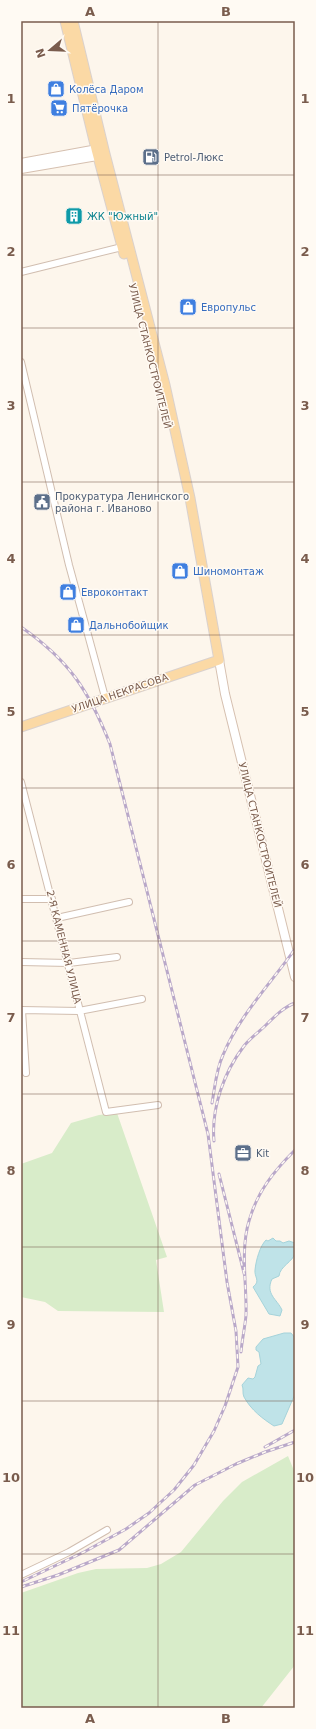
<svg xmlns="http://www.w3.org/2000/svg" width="316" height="1729" font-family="'DejaVu Sans',sans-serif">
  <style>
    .green { fill: #d8ecc9 }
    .water { fill: #bfe3e8; stroke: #a5d3da }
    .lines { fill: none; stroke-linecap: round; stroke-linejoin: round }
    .minor-casing { stroke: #d1beb0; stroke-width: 8 }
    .secondary-casing { stroke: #d6c0b0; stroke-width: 10 }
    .primary-casing { stroke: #dad1cd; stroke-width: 11 }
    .minor { stroke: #fff; stroke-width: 6 }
    .secondary { stroke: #fff; stroke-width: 8 }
    .primary { stroke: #fbd9a5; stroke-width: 9 }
    .rail-casing { stroke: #b9a8c9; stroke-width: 3 }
    .rail { stroke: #fffaf3; stroke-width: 1.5; stroke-dasharray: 4.5; stroke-linecap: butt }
    .grid { fill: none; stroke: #7a5c4d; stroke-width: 1; stroke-opacity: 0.55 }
    .labels { text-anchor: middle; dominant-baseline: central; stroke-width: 3; stroke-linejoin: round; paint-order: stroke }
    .shop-label { font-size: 10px; fill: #366cbe; stroke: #fffaf3; text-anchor: start }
    .service-label { font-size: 10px; fill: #4e5e75; stroke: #fffaf3; text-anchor: start }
    .culture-label { font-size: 10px; fill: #0d838f; stroke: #fffaf3; text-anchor: start }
    .street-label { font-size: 10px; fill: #7a5c4d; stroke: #fffaf3 }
    .neatline { fill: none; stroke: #7a5c4d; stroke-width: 1.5 }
    .grid-label { font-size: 13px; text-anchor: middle; font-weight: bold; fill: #7a5c4d }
  </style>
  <rect width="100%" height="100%" fill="#fdf6ec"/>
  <path class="green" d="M117,1113l50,144 -11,3 8,52 -106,-1 -13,-9 -24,-5v-133l31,-11 19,-30 28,-8z
    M288,1456l7,17v192l-34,43h-240v-115l57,-20 18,-4 51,-1 14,-4 20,-12 42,-51 19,-19z"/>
  <path class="water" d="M273,1238l3,3h4l3,2 6,-2 6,2c0,3 1,7 0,10 -2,9 -15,13 -16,23l-7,3c-7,15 5,20 10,31l-2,6 -11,-2 -16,-27c8,-6 1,-10 2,-17 1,-10 5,-24 11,-30l2,1z
    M284,1333h7l4,5v56l-13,30 -8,2c-11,-7 -23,-16 -30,-29 -2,-4 0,-8 -2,-12l6,-7 5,1 2,-2 3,-11 3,-2 -2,-12 -3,-2v-3l7,-8z"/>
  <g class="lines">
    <defs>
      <path id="minor" d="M21,272l101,-25
        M21,362l48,203 36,132
        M21,782l85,330 52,-7
        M21,899h31
        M57,918l72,-16
        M21,962l48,1 48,-6
        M21,1010l58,1 63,-12
        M22,1010l4,63
        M21,1575l48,-23 38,-22"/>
      <path id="secondary" d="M21,163l82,-15
        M21,169l82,-14
        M219,660l6,34 70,283"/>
      <path id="primary" d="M65,21l31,128 28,105
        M21,727l198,-67 -29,-162 -25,-113 -60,-231 -32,-133"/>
    </defs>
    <use href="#minor" class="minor-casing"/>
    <use href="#secondary" class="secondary-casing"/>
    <use href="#primary" class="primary-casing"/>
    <use href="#minor" class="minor"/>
    <use href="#secondary" class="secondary"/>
    <use href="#primary" class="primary"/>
    <defs>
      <path id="rail" d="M21,627c48,33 68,64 89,117l98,390 19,148 9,49 2,36 -13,39 -11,25 -20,34 -20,25 -25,23 -23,16 -42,23 -63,30
        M212,1103c3,-16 4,-33 11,-48 16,-39 48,-72 72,-106
        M214,1141c-3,-33 10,-69 30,-95 6,-8 15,-14 22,-21 9,-9 18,-18 29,-22
        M219,1174l26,103
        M241,1352c1,-12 4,-25 5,-37 1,-30 -6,-64 3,-94 8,-29 25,-50 46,-71
        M265,1447l30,-17
        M21,1587l37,-12 61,-25 76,-65 41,-21 29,-12 30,-10"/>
    </defs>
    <use href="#rail" class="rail-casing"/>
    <use href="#rail" class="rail"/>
  </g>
  <path class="grid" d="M158,21v1687M21,175h274M21,328h274M21,482h274M21,635h274M21,788h274M21,941h274M21,1094h274M21,1247h274M21,1401h274M21,1554h274"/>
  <defs>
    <symbol id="shop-square" viewBox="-11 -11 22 22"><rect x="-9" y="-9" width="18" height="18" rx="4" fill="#3f7fe0" stroke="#fffaf3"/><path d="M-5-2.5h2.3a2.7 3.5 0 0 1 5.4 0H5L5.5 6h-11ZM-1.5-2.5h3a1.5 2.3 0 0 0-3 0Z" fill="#fff"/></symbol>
    <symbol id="supermarket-square" viewBox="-11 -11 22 22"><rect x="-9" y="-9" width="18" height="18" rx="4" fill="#3f7fe0" stroke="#fffaf3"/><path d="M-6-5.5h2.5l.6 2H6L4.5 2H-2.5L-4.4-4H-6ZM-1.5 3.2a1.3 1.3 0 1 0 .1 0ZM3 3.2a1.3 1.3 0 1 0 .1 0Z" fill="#fff"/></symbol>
    <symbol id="fuel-square" viewBox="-11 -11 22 22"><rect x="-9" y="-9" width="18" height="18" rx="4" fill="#5c6f8a" stroke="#fffaf3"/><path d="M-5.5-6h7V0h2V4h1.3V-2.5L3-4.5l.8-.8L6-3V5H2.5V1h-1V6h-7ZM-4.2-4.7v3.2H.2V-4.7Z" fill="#fff"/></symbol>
    <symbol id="building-square" viewBox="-11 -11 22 22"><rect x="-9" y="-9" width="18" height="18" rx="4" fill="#0f9aa8" stroke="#fffaf3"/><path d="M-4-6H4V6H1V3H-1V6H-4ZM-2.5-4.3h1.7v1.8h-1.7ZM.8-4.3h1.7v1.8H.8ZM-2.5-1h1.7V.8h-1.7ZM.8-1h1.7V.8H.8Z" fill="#fff"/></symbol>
    <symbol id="civic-square" viewBox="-11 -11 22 22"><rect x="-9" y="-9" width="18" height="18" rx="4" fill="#5c6f8a" stroke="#fffaf3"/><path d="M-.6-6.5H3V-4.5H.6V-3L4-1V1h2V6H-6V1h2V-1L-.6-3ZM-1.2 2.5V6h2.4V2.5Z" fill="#fff"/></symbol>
    <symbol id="office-square" viewBox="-11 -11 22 22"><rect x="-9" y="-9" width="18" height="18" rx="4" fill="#5c6f8a" stroke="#fffaf3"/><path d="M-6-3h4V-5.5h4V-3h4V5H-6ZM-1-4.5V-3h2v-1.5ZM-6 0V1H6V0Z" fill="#fff"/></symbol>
  </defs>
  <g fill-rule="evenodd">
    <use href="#shop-square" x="46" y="79" width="20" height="20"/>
    <use href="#supermarket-square" x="49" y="98" width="20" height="20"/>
    <use href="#fuel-square" x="141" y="147" width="20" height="20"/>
    <use href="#building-square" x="64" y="206" width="20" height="20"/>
    <use href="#shop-square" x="178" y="297" width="20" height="20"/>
    <use href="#civic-square" x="32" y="492" width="20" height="20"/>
    <use href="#shop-square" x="170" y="561" width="20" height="20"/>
    <use href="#shop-square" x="58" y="582" width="20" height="20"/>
    <use href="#shop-square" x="66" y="615" width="20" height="20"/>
    <use href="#office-square" x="233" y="1143" width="20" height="20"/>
  </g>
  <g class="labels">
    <g class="shop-label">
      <text x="69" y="89">Колёса Даром</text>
      <text x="72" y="108">Пятёрочка</text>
      <text x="201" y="307">Европульс</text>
      <text x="193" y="571">Шиномонтаж</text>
      <text x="81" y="592">Евроконтакт</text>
      <text x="89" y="625">Дальнобойщик</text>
    </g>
    <g class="service-label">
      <text x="164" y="157">Petrol-Люкс</text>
      <text x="55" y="496">Прокуратура Ленинского<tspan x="55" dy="12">района г. Иваново</tspan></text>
      <text x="256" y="1153">Kit</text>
    </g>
    <g class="culture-label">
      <text x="87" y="216">ЖК "Южный"</text>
    </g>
    <g class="street-label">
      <text transform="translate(150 356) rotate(76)">УЛИЦА СТАНКОСТРОИТЕЛЕЙ</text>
      <text transform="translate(120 693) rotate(-19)">УЛИЦА НЕКРАСОВА</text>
      <text transform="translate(260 835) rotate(76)">УЛИЦА СТАНКОСТРОИТЕЛЕЙ</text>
      <text transform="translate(64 947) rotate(76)">2-Я КАМЕННАЯ УЛИЦА</text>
    </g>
  </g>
  <rect width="316" height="1729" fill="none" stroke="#fffaf3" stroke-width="44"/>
  <g transform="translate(50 50) rotate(251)" stroke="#fffaf3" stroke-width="3" paint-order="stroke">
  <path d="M0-3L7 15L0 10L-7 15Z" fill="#7a5c4d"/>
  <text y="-6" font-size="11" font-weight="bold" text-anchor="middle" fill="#7a5c4d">N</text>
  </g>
  <rect x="22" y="22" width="272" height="1685" class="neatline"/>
  <g class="grid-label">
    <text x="90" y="16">A</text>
    <text x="226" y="16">B</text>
    <text x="11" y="103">1</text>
    <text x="305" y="103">1</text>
    <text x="11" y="256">2</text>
    <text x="305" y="256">2</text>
    <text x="11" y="410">3</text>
    <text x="305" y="410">3</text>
    <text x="11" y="563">4</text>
    <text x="305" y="563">4</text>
    <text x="11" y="716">5</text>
    <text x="305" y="716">5</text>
    <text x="11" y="869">6</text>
    <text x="305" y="869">6</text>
    <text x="11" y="1022">7</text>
    <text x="305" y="1022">7</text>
    <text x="11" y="1175">8</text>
    <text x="305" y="1175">8</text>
    <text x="11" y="1329">9</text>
    <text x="305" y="1329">9</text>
    <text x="11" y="1482">10</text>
    <text x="305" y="1482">10</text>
    <text x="11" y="1635">11</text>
    <text x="305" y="1635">11</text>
    <text x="90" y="1723">A</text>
    <text x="226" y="1723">B</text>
  </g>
</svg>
